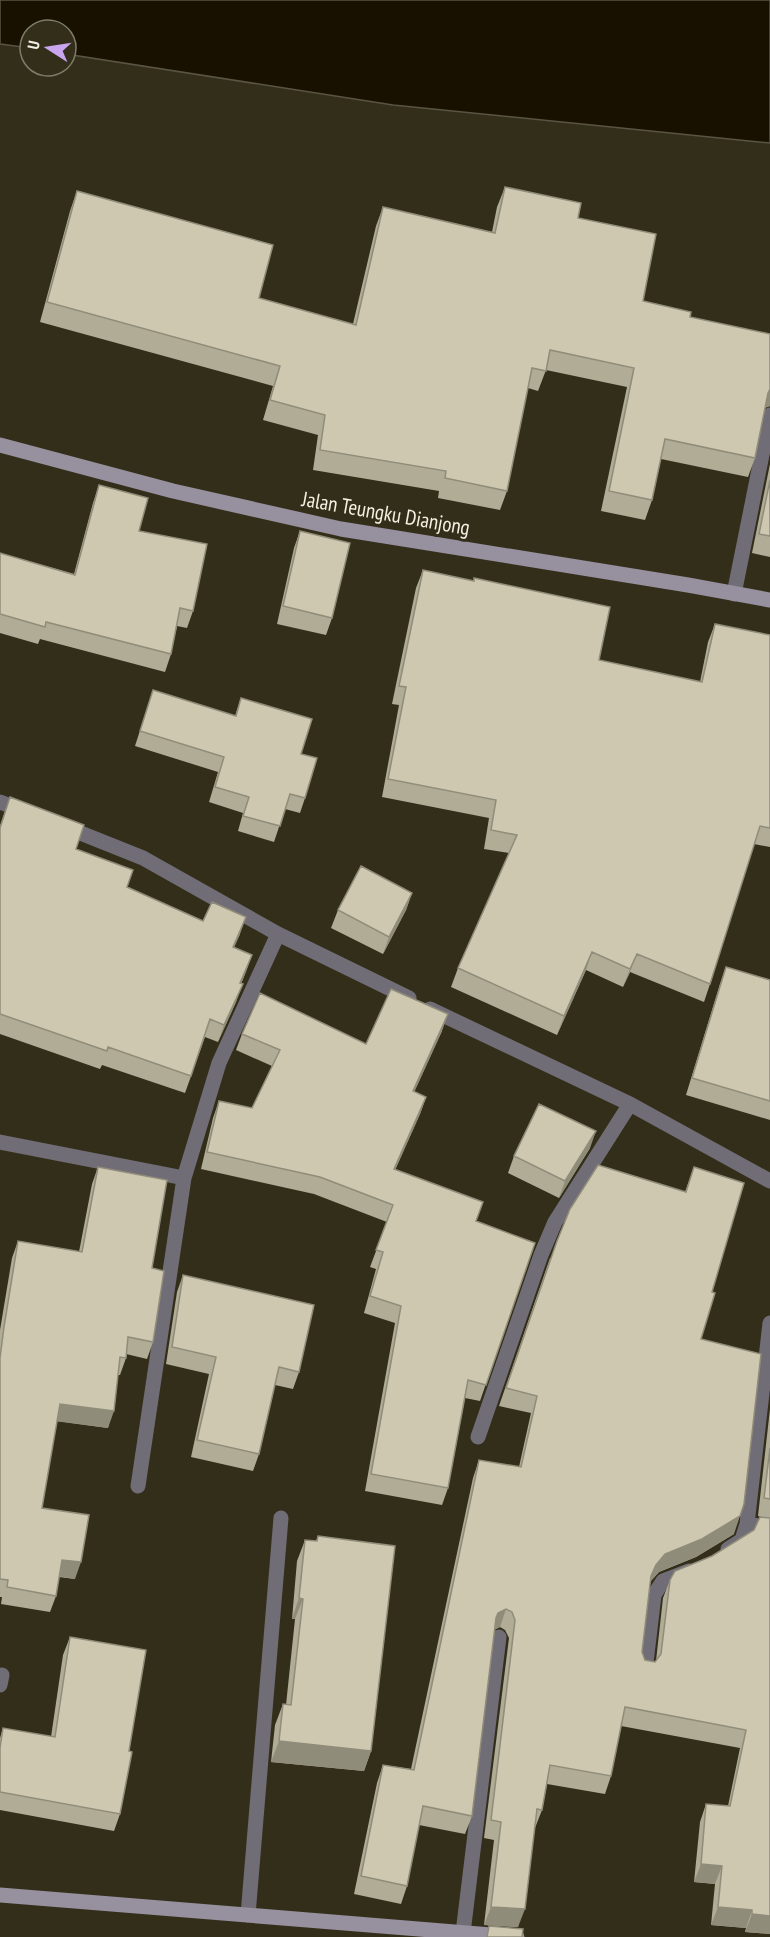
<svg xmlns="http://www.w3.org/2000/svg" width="770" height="1937" font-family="'PT Sans Narrow',sans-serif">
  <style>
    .water { fill: #181100; stroke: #5a5444; stroke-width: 1.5 }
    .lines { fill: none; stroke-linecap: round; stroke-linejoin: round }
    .lane { stroke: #716d76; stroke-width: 15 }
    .street { stroke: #716d76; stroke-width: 15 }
    .secondary { stroke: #97909f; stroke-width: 15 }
    .wall { fill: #b0ac96 }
    .shaded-wall { fill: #908c7a }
    .building { fill: #cdc8af; stroke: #908c7a; stroke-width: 1.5 }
    .labels { text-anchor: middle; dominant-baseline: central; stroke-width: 6; stroke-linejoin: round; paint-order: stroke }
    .street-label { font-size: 21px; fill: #f3f0e3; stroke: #332e1a }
  </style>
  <rect width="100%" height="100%" fill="#332e1a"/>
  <path class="water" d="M0,0h770v143l-377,-38 -327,-51v-24h-36v18l-30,-4z"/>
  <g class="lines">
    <path class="lane" d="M734,594l36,-179"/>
    <path class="street" d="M0,802l26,10
      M63,826l80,32 135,76 131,64
      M430,1009l200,95 140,77
      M0,1142l184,36
      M478,1437l63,-182 14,-33 75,-118
      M138,1486l46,-308 35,-115 59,-129
      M747,1524l23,-201
      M728,1549l14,-9 5,-16 23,4
      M645,1671l9,-76 9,-14 26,-10
      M0,1685l2,-10
      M248,1915l33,-397
      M463,1933l36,-296"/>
    <path class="secondary" d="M0,445l173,46 168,38 347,56 82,15
      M0,1895l517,42"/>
  </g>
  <path class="wall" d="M505,187l73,31 65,83 47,16 80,17v72l-5,2 -10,50 -7,19 -87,-18 -9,41 -7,20 -44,-9 26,-124 -81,-17 -8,21 -10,-3 -21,103 -7,19 -62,-12 1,-7 -126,-21 5,-35 -55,-15 10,-34 -233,-64 30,-111 7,-20 182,107 94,26 23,-98 7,-19 109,25 5,-25z
    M770,464v93l-18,-4z
    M99,485l40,46 54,80 -6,17 -10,-2 -6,28 -6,18 -125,-33 -2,5 -38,-11v-80l74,21 19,-71z
    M300,531l32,87 -6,17 -49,-11 17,-76z
    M423,570l176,90 101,22 8,-40 7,-18 55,11v212l-16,-3 -44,140 -6,18 -74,-30 -7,15 -37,-17 -29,65 -106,-48 7,-19 51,-115 -25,-4 5,-31 -107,-21 17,-92 -7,-1 24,-116z
    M153,690l82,26 6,-18 60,56 4,44 -5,15 -15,-4 -11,33 -36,-11 5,-18 -34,-11 9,-30 -83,-26z
    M10,797l66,52 51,38 76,34 37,13 -6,13 18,8 -11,29 -5,18 -18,40 -13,-5 -20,56 -83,-28 -2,4 -100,-35v-208z
    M412,893l-6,17 -23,44 -52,-26 7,-18z
    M726,967l44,13v140l-84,-25 34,-111z
    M442,1031l-28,61 12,5 -6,17 -25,56 81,51 59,22 -55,158 -15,-3 -17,90 -6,17 -77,-14 30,-168 -31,-10 12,-44 -6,-2 17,-45 -73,-28 -113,-25 12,-51 6,-17 33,7 20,-42 -36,-16 6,-16 124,10z
    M590,1148l-31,50 -51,-25 6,-17z
    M98,1167l54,101 1,74 -6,17 -21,-5v4l-6,17h-2l-10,53 -51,-7 -15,87 33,71 -16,-2 -3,19 -6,16 -49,-8 1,-7h-2v-267l12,-72 6,-17 61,11 13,-68z
    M694,1167l18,125 -11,47 33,195 -38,23 -37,15 -9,10 -8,70 3,8 10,2 1,-1 7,-63 7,-18 42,-24 42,-26 11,-12 -7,-2 12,-107v525l-25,-2 1,-4 -35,-3 4,-41 -21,-2 6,-60 6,-18 22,2 12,-58 -119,-22 -10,50 -6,18 -58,-10 -5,26 -7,18 -17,99 -34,-2 10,-85 -10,-2 25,-200 -4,-8 -5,-3 -6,3 -22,186 -7,18 -46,-9 -12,61 -6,18 -47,-10 23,-111 6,-18 28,4 62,-291 6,-18 40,7 12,-54 -32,-7 51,-148 135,-66z
    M183,1275l116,97 -6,17 -18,-4 -16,69 -6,17 -62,-14 18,-83 -43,-10 11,-72z
    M318,1536l53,215 -7,20 -93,-9 4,-37 8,-21 3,1 9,-86h-3l5,-58 8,-21 11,1z
    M70,1637l59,114 -9,63 -6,17 -114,-21v-72l3,-10 48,9 12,-82z"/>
  <path class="shaded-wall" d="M770,389v17l-7,2 5,-15z
    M412,893l-6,17 -23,44 6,-17z
    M246,917l-6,17 -13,30 6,-17z
    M592,952l-6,18 -29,65 7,-19z
    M637,954l-7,18 -7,15 7,-18z
    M252,955l-6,17 -12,29 6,-18z
    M243,984l-7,18 -18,40 6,-17z
    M448,1014l-6,17 -35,77 6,-17z
    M426,1097l-6,17 -32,72 6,-17z
    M596,1131l-6,17 -31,50 6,-17z
    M60,1404l54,7 -6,17 -54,-7z
    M740,1516l-6,18 -38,23 -37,15 -10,11 2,-7 5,-11 9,-11z
    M62,1560l19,2 -6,17 -19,-3z
    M299,1598l4,1 -8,20h-3z
    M506,1609l-6,18 -8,4 6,-18z
    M279,1741l92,10 -7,20 -93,-9z
    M701,1864l21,2 -7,18 -21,-2z
    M491,1907l34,2 -7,18 -34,-2z
    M718,1907l34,3 -6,18 -35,-3z
    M752,1914l18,2v18l-25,-2z"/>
  <path class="building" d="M505,187l76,16 -3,15 78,16 -13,67 48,11 -1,5 80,17v55l-2,4 -13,65 -90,-19 -13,61 -43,-9 25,-123 -84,-18 -4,21 -14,-3 -25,123 -62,-13 1,-7 -126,-21 5,-35 -55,-15 10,-34 -233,-64 30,-111 196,54 -14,53 97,27 27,-118 112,26z
    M770,480v56l-11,-2z
    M99,485l49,13 -9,33 68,13 -14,67 -13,-3 -9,46 -125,-32 -1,5 -45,-13v-61l75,22z
    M300,531l50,12 -18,75 -49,-12z
    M423,570l51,11v-3l136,29 -11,53 103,22 13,-58 55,11v193l-10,-2 -50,158 -73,-30 -7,15 -38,-17 -28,64 -106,-48 59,-133 -26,-5 5,-30 -108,-21 18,-92 -7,-1z
    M153,690l83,26 5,-18 71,21 -11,35 16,4 -12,40 -15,-4 -10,32 -37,-10 6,-19 -34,-10 9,-30 -84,-26z
    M10,797l74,28 -8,24 57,21 -6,17 76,34 9,-19 34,15 -13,30 19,8 -12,28 3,1 -19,41 -14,-6 -19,57 -83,-29 -1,4 -107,-37v-186z
    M361,866l51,27 -23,44 -51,-27z
    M726,967l44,13v121l-78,-23z
    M391,989l57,25 -35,77 13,6 -32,72 89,33 -7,19 59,22 -49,142 -18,-5 -20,108 -77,-14 30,-168 -31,-10 13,-44 -7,-2 17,-45 -73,-28 -113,-25 12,-51 33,7 28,-58 -38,-16 18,-41 106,51z
    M539,1104l57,27 -31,50 -51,-25z
    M598,1165l88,27 8,-25 50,16 -32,109 3,1 -14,46 60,15 -17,150 -4,12 -38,23 -37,15 -9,11 -5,11 -9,76 3,8 10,2 6,-8 9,-74 5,-9 37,-15 42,-26 6,-13 10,1v398l-18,-2v-4l-34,-3 4,-41 -21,-2 5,-60 24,2 16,-76 -121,-23 -14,69 -61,-11 -8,45 -5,-1 -12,100 -34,-2 10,-85 -10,-2 24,-200 -3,-8 -6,-3 -8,4 -2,5 -24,198 -49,-10 -16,80 -46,-10 22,-111 31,5 65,-310 42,7 16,-71 -31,-8 51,-147 13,-32z
    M98,1167l69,13 -15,88 12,3 -11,71 -25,-5 -2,21 -6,-1 -6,54 -54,-7 -18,104 47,7 -8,47 -19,-2 -6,36 -49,-9 1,-7 -8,-1v-221l4,-31 14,-86 64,11z
    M183,1275l131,30 -15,67 -20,-5 -20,87 -62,-14 19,-83 -44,-10z
    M770,1448v51l-6,-1z
    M318,1536l77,10 -24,205 -92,-10 4,-37 8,1 12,-106 -4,-1 6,-58 12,1z
    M70,1637l76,13 -17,101 3,1 -12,62 -120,-22v-44l3,-20 52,9z
    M489,1926l34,3 -1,8h-35z"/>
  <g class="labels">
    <g class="street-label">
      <text transform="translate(386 513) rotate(10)">Jalan Teungku Dianjong</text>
    </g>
  </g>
  <g transform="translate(48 48) rotate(282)"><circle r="28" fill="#332e1a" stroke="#807c6a" stroke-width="1.5"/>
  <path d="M0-4.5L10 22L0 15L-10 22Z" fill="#c9a5ee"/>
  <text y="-9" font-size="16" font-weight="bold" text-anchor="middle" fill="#f3f0e3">U</text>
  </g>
</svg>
